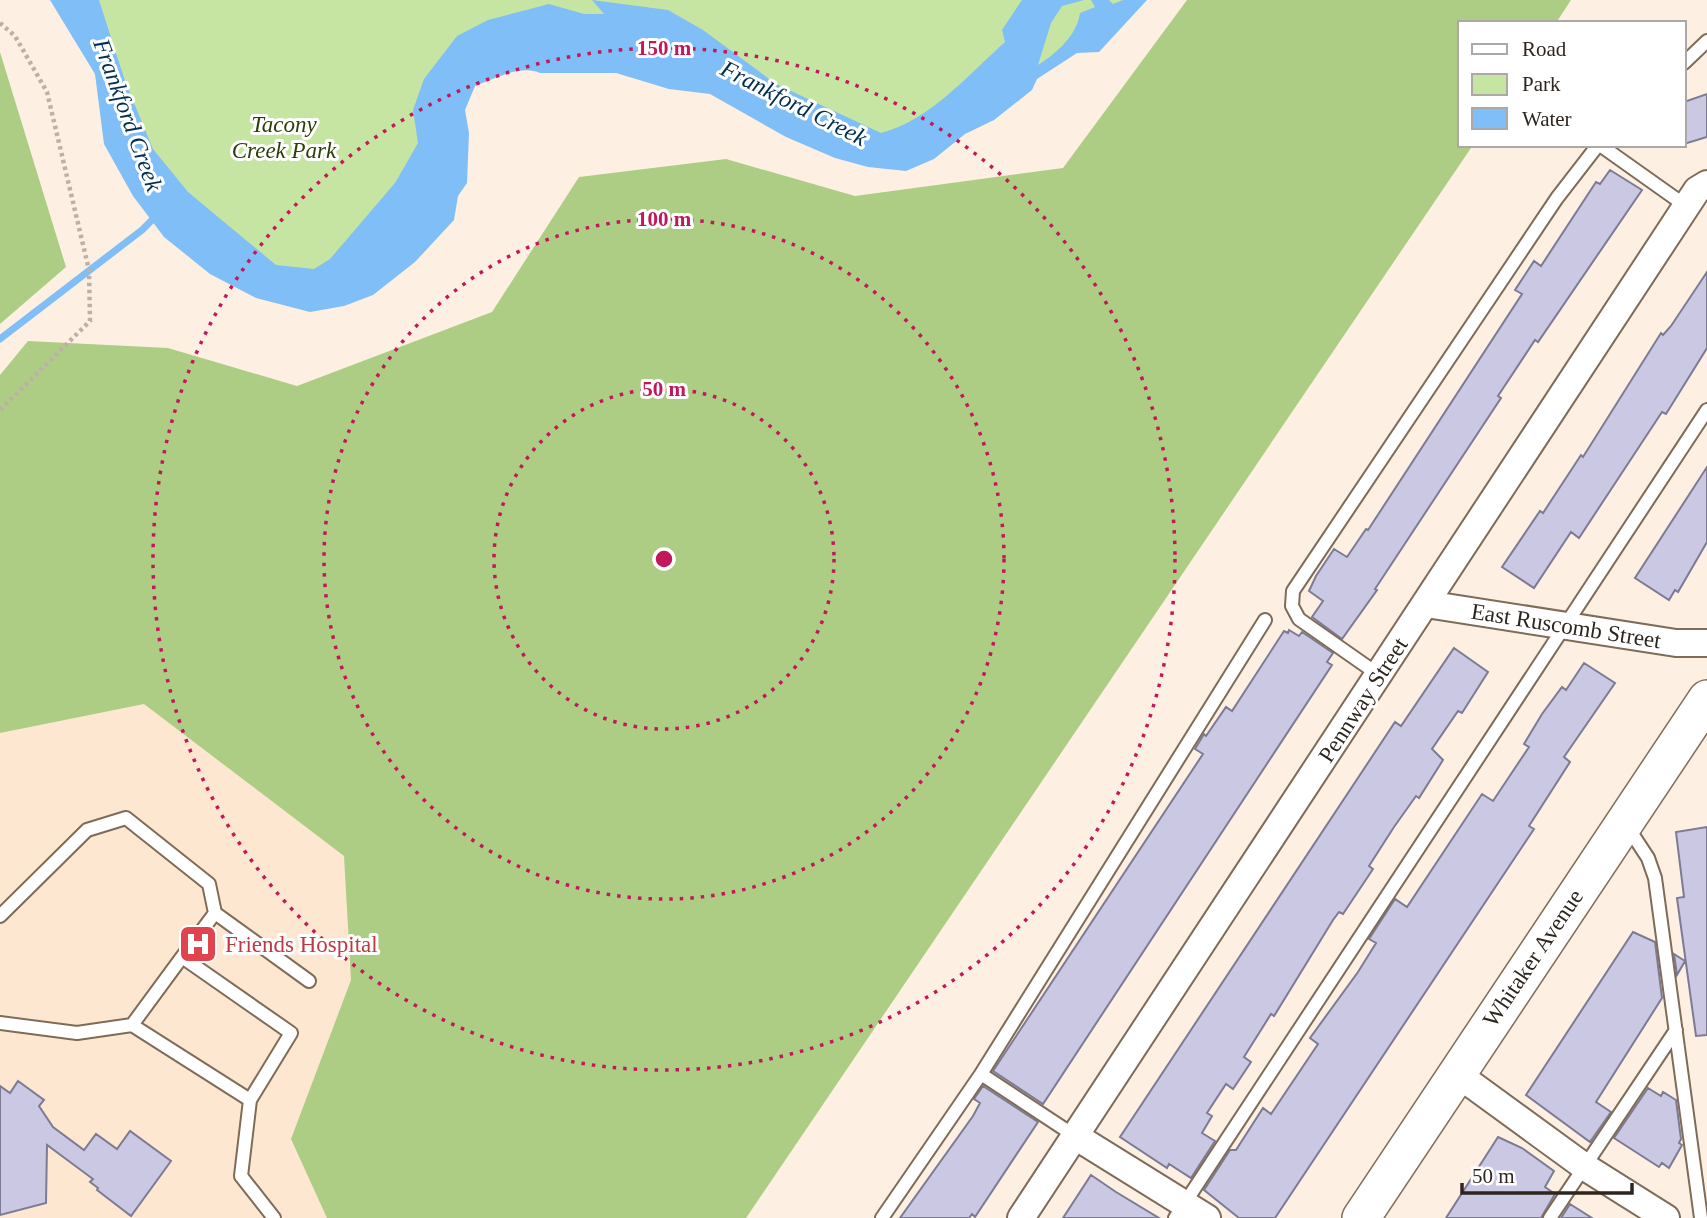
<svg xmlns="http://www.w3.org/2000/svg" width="1707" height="1218" font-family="'Times New Roman',serif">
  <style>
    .built { fill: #fde7d1 }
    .green { fill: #c7e5a2 }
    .forest { fill: #adcd84 }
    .water { fill: #7fbef6 }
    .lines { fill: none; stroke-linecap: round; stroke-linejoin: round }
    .stream { stroke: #7fbef6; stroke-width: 7 }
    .building { fill: #cac8e3; stroke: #7d7b94; stroke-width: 2 }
    .lane-casing { stroke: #7e6b58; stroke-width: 16 }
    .street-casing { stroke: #7e6b58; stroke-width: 30 }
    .secondary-casing { stroke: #7e6b58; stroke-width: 40 }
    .path { stroke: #bdb1a6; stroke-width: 4.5; stroke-dasharray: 3.5 3.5; stroke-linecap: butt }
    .lane { stroke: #fff; stroke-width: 12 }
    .street { stroke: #fff; stroke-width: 26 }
    .secondary { stroke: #fff; stroke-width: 37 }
    .ring { fill: none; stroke: #c2185b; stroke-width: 3.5; stroke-dasharray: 3.5 7 }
    .labels { text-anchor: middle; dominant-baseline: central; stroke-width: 6; stroke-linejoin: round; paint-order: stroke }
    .park-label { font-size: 23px; font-style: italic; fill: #2c3f0a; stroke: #fff }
    .street-label { font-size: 23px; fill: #2e261e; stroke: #fff }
    .health-label { font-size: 23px; fill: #be3a42; stroke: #fff; text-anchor: start }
    .water-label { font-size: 24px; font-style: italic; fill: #002f52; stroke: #fff }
    .centre { fill: #c2185b; stroke: #fff; stroke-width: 3.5 }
    .ring-label { font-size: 21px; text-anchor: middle; font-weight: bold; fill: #c2185b; stroke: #fff; stroke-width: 6; stroke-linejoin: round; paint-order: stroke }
  </style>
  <rect width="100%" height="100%" fill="#fdf0e3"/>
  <path class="built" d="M0,593l352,255 133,370h-485z"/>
  <path class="green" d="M59,0h1074l-9,13 -224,147 -234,-101 -223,10 -45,190 -94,35 -113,-47 -103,-217z"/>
  <path class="forest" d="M1187,0h384l-15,23h-96v122h13l-727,1073h-419l-36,-79 60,-159 -7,-124 -200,-152 -144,29v-358l28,-34 140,7 129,38 195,-74 87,-135 147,-18 129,37 208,-28z
    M0,52l66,215 -66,57z"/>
  <path class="water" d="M50,0h49l26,81 28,68 35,43 88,73 38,4 16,-10 65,-76 23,-40 -5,-33 11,-31 33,-43 31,-16 61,-16 35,10h20l-12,-14 76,10 35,20 73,54 105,49c48,-12 87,-58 124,-91l-3,-12 20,-30h62l-22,6 -11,17 -13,42c19,-12 39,-30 42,-52l15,-6 -4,-7h18l4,4 10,-4h24l-48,52 -22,1 -40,26 -5,11 -38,30 -29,14 -31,25 -28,12 -38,-4 -33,-9 -49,-21 -76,-43 -41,-5 -53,-16h-76c-19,-9 -46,6 -65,13l-10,24 4,23 -2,50 -9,13 -4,24 -39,42 -42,33 -29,11 -34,6 -54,-14 -46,-24 -46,-37 -31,-41 -29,-52 -9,-70z"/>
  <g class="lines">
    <path class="stream" d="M0,339l142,-109 15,-15"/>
  </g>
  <path class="building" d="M1707,94v43l-23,7v-42z
    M1610,170l32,20 -104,152 -3,-2 -37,56 3,2 -126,191 2,1 -35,49 -30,-22 11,-16 -14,-10 7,-15 18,-27 13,8 19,-28 2,1 154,-236 -7,-4 19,-29 7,5 55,-84 4,2z
    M1707,272v76l-41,66 -4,-2 -83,126 -8,-6 -37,56 -32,-21 38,-56 3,2 38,-58 2,2 78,-124 2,2 8,-9z
    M1707,467v75l-29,50 -3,-2 -6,10 -34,-22z
    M1289,630l10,6 3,-4 31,21 -6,9 5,3 -289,439 -50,-33 210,-317 -8,-5 9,-15 2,2 20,-29 6,4 52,-80 4,2z
    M1454,648l34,24 -26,41 -4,-2 -26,38 11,11 -24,38 -3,-2 -22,31 -25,39 4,3 -30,45 -4,-2 -6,8 -59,96 -3,-2 -27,43 7,5 -18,27 -7,-5 -19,29 5,3 -10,17 13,8 -24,37 -22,-14 -2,4 -47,-31 275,-415 6,4z
    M1584,663l31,20 -51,74 6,5 -41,64 5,3 -259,389h-36l-35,-28 26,-40h6l27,-42 8,6 47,-70 -8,-6 48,-66 18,-29 -7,-4 26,-40 12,8 75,-113 11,7 36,-54 -5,-3 18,-30 20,-27 4,3z
    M1707,827v208l-11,1 -19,-138 7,-1 -8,-65z
    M1633,932l22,10 7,56 -66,104 15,10 -21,30 -64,-47z
    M1674,954l11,7 -8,14z
    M18,1081l26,19 -5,6 14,21 31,23 12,-16 21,15 13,-18 41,30 -40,55 -34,-26 1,-2 -8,-6 3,-3 -46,-34 -1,58 -46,12v-129l10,7z
    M983,1086l55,36 -63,95 -3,-3 -3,4h-69l73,-102 7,-13 -6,-4z
    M1648,1088l13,8 2,-4 13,8 5,39 -2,4 3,2 -13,23 -7,-5 -3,4 -45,-29z
    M1498,1137l24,11 32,23 -9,16 10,7 -14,24h-95z
    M1091,1175l25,17 43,26h-96z
    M1570,1204l22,14h-31z"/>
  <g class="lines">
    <defs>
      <path id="lane" d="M1684,63l23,-22
        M1600,145l86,61
        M1379,675l-80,-56 -7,-13 1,-15 264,-393 41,-53
        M1627,826l21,32 7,20 46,340
        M0,916l87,-86 39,-12 83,66 6,29
        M182,957l33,-44 94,68
        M0,1023l77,10 55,-8
        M981,1074l94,62
        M250,1100l-118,-75 50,-68 109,76 -41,67 -9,76 33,42
        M882,1218l99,-144 284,-454
        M1175,1218l532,-808
        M1550,1218l126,-188"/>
      <path id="street" d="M1426,604l250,39h31
        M1456,1073l129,94 81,51
        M1075,1136l132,82
        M1021,1218l676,-1028 10,-6"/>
      <path id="secondary" d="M1361,1218l346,-519"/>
    </defs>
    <use href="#lane" class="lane-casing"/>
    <use href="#street" class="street-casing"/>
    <use href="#secondary" class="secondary-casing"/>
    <path class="path" d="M0,23l15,13 32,56 42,178 1,51 -90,89"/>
    <use href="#lane" class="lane"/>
    <use href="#street" class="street"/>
    <use href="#secondary" class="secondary"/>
  </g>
  <g class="ring">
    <circle cx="664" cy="559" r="170"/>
    <circle cx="664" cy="559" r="340"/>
    <circle cx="664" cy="559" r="511"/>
  </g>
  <defs>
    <symbol id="hospital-square" viewBox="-11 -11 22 22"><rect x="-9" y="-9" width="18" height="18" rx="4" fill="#e0444e" stroke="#fff"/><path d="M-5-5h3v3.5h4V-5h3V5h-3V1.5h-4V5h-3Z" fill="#fff"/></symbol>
  </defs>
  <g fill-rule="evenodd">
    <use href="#hospital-square" x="176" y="922" width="44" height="44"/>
  </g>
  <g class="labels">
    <g class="park-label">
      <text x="284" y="124">Tacony<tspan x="284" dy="26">Creek Park</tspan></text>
    </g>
    <g class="street-label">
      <text transform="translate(1566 626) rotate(9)">East Ruscomb Street</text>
      <text transform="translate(1363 700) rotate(-57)">Pennway Street</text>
      <text transform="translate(1533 958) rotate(-56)">Whitaker Avenue</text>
    </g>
    <g class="health-label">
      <text x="225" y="944">Friends Hospital</text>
    </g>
    <g class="water-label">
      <text transform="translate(794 103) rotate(27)">Frankford Creek</text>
      <text transform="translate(128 115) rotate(70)">Frankford Creek</text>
    </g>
  </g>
  <circle cx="664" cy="559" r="10" class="centre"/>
  <g class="ring-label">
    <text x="664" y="55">150 m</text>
    <text x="664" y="226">100 m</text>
    <text x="664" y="396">50 m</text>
  </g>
  <rect x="1458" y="21" width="228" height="126" fill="#ffffff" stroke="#aba8a5" stroke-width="2"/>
  <rect x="1472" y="44" width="35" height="10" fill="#ffffff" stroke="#aba8a5" stroke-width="2"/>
  <text x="1522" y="56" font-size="21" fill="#2e261e">Road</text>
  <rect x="1472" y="74" width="35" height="21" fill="#c7e5a2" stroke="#aba8a5" stroke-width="2"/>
  <text x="1522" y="91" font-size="21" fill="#2e261e">Park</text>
  <rect x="1472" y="108" width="35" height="21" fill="#7fbef6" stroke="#aba8a5" stroke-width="2"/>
  <text x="1522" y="126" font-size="21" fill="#2e261e">Water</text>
  <path d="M1462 1183v10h170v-10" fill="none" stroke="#2e261e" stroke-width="3.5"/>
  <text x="1472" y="1183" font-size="21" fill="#2e261e" stroke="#ffffff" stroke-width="5" paint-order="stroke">50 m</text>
</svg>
